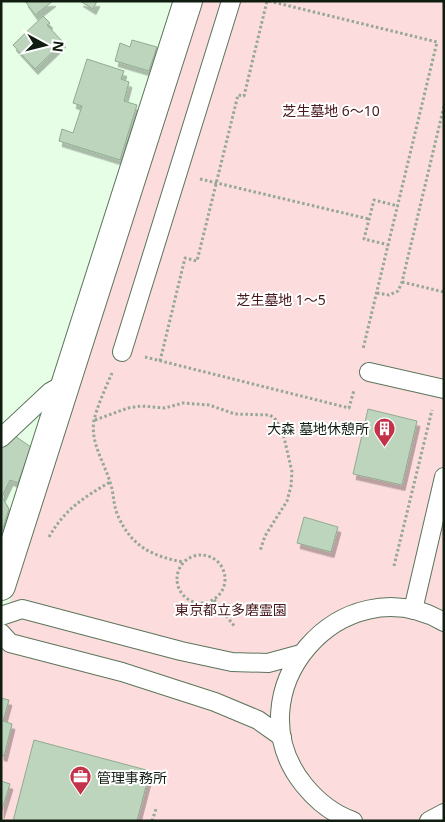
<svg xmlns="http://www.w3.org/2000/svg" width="445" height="822" font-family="'Noto Sans','Noto Sans JP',sans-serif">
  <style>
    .green { fill: #fcdcdd }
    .building { fill: #bdd5bd; stroke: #8fab8f; filter: url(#shadow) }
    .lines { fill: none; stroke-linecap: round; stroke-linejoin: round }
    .service-casing { stroke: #5b755b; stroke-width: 20 }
    .minor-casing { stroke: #5b755b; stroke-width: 30 }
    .path { stroke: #95a895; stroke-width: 3; stroke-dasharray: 2.5 2.5; stroke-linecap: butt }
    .service { stroke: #fff; stroke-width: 18 }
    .minor { stroke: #fff; stroke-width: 28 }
    .labels { text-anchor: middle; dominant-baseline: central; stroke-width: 4; stroke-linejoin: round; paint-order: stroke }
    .park-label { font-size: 14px; fill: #47171c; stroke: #fff }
    .poi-label { font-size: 14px; fill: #111c11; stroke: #fff; text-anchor: end }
  </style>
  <defs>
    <filter id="shadow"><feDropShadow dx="3" dy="5.5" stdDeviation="0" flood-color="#0004"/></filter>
  </defs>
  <rect width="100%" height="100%" fill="#e6fee6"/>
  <path class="green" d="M201,1h243v820h-443v-190z"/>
  <path class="building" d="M25,1h28l-18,14z
    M80,1h17l-4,8z
    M43,16l7,7 -3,2 16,17 -28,27 -22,-24z
    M132,40l25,7 -8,24 -34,-10 5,-18 10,4z
    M87,59l37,12 -3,8 8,3 -5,19 13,4 -17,55 -61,-19 3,-12 11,4 9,-27 -9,-3z
    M368,409l49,12 -15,64 -49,-11z
    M12,434l19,13 -13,36 -8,-3 -8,17 7,12 -8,25v-87z
    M304,517l34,10 -7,25 -34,-9z
    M1,698l8,2 -6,21 9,3 -8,32 -3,-1z
    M34,740l116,31 -13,50h-124z
    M1,781l9,3 -9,29z"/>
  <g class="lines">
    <defs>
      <path id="service" d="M122,352l109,-351
        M369,372l75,17
        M1,438l49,-46 16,-9
        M413,610l31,-133
        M1,616l21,-7 159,42 51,11 36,1 33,-9
        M1,633l9,10 112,29 93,30 43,18 24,17
        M353,821c-20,-7 -36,-20 -49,-36 -74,-92 37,-222 140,-163
        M429,821l15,-8"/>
      <path id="minor" d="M1,586l187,-585"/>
    </defs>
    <use href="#service" class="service-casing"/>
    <use href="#minor" class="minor-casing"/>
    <path class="path" d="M269,1l168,41 -74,307
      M200,179l169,40
      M389,245l-25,-6 10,-39 24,6
      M402,282l42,10
      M377,293l12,2 9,-4 4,-9 42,-176
      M145,357l204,51 5,-18
      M160,361l25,-103 12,3 41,-166 6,1 23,-95
      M112,373c-6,14 -14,31 -18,47 -4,22 10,42 16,62 4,11 3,23 8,34 14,31 34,40 65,46
      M95,420l33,-12 13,-2 24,2 18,-5 26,2 26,9 35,1 6,5 7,13 9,39 -1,14 -4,15 -22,35 -5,15
      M49,537c16,-28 34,-39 61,-55
      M177 579a24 24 0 1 1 48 0a24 24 0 1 1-48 0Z
      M394,566l38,-156
      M214,600l21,27
      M152,821l4,-12"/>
    <use href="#service" class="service"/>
    <use href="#minor" class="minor"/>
  </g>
  <defs>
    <symbol id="building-pin" viewBox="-11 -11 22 30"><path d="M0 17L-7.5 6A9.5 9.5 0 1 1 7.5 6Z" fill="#c33248" stroke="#fff"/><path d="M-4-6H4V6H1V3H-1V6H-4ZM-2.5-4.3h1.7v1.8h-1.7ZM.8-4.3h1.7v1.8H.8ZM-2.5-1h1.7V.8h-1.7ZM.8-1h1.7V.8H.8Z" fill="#fff"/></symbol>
    <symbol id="office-pin" viewBox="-11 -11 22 30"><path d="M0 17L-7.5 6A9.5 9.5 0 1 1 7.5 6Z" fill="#c33248" stroke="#fff"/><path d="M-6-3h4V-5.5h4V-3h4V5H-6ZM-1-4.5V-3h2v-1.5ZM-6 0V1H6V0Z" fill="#fff"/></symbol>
  </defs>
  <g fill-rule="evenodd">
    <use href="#building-pin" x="372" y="416" width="25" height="34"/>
    <use href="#office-pin" x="68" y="764" width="25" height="34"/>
  </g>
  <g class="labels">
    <g class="park-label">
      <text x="331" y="110">芝生墓地 6～10</text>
      <text x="281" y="299">芝生墓地 1～5</text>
      <text x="231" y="609">東京都立多磨霊園</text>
    </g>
    <g class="poi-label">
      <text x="369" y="428">大森 墓地休憩所</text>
      <text x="97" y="777" text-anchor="start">管理事務所</text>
    </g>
  </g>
  <rect width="445" height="822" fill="none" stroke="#111c11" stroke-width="5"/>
  <g transform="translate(45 45) rotate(97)" stroke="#ffffff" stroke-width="4" paint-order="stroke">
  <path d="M0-4L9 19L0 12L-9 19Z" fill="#111c11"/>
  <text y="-8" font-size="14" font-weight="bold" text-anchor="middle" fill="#111c11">N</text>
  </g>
</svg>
